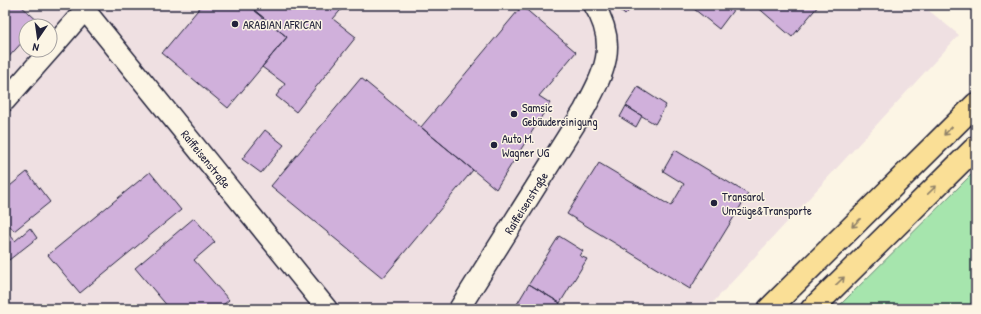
<svg xmlns="http://www.w3.org/2000/svg" width="981" height="314" font-family="'Patrick Hand',sans-serif">
  <style>
    .built { fill: #efe0e2; fill-rule: evenodd }
    .green { fill: #a6e5ad; stroke: #648474 }
    .building { fill: #d0b0db; stroke: #22223b }
    .lines { fill: none; stroke-linecap: round; stroke-linejoin: round }
    .minor-casing { stroke: #22223b; stroke-width: 23 }
    .trunk-casing { stroke: #22223b; stroke-width: 25 }
    .minor { stroke: #fcf5e5; stroke-width: 20 }
    .trunk { stroke: #fadf96; stroke-width: 22 }
    .oneway { stroke: #8e8068 }
    .poi-dot { fill: #22223b; stroke: #fcf5e5; stroke-width: 1.5 }
    .labels { text-anchor: middle; dominant-baseline: central; stroke-width: 3; stroke-linejoin: round; paint-order: stroke }
    .poi-label { font-size: 12px; fill: #22223b; stroke: #fcf5e5; text-anchor: start }
    .street-label { font-size: 12px; fill: #22223b; stroke: #fcf5e5 }
  </style>
  <rect width="100%" height="100%" fill="#fcf5e5"/>
  <filter id="ink" filterUnits="userSpaceOnUse"><feTurbulence type="fractalNoise" baseFrequency=".025" numOctaves="2"/><feDisplacementMap in="SourceGraphic" scale="8" xChannelSelector="R" yChannelSelector="G"/><feConvolveMatrix kernelMatrix="1 2 1 2 8 2 1 2 1" color-interpolation-filters="sRGB"/></filter>
  <g filter="url(#ink)">
    <path class="built" d="M5,5h917l37,30 -252,274h-702zM26,26h24v24h-24z"/>
    <path class="green" d="M976,170v139h-140z"/>
    <path class="building" d="M5,5h15l20,18 -3,3h-11v12l-21,23z
      M202,5h46l39,32 -59,71 -66,-55z
      M248,5h97l-12,14 23,18 -60,75 -20,-16 9,-12 -23,-17 25,-30z
      M616,5h18l-9,10 -10,-9z
      M689,5h48l-18,24z
      M755,5h64l-27,32z
      M522,6l54,46 -37,44 11,7 -54,86 -75,-62z
      M361,78l112,92 -90,108 -112,-92z
      M638,87l28,18 -11,19 -29,-18z
      M626,106l16,10 -6,11 -16,-10z
      M265,130l19,15 -23,28 -19,-14z
      M675,150l73,44 -58,95 -123,-75 32,-51 72,43 13,-22 -21,-13z
      M27,172l23,30 -36,29 -9,-11v-30z
      M150,172l31,38 -101,83 -32,-38z
      M194,218l21,24 -21,18 35,40 -11,9h-50l1,-1 -34,-40z
      M30,228l7,10 -28,22 -4,-5v-23l2,-1 8,10z
      M559,236l24,15 -3,5 7,3 -27,44 -31,-19z
      M529,284l31,19 -3,6h-43z"/>
    <g class="lines">
      <defs>
        <path id="minor" d="M81,5l246,304
          M50,50l39,-45
          M5,101l45,-51
          M459,309l125,-199c20,-37 35,-65 10,-105"/>
        <path id="trunk" d="M769,309l207,-205
          M812,309l164,-162"/>
      </defs>
      <use href="#minor" class="minor-casing"/>
      <use href="#trunk" class="trunk-casing"/>
      <use href="#minor" class="minor"/>
      <use href="#trunk" class="trunk"/>
    </g>
    <defs><path id="oneway-shaft" d="M-6 0H5M1.5-3L5.5 0L1.5 3" fill="none" stroke-width="1.6" stroke-linecap="round" stroke-linejoin="round"/></defs>
    <g class="oneway">
      <use href="#oneway-shaft" transform="translate(948 131) rotate(135)"/>
      <use href="#oneway-shaft" transform="translate(932 190) rotate(-44)"/>
      <use href="#oneway-shaft" transform="translate(856 223) rotate(135)"/>
      <use href="#oneway-shaft" transform="translate(840 281) rotate(-44)"/>
    </g>
  </g>
  <g class="poi-dot">
    <circle cx="235" cy="24" r="4"/>
    <circle cx="514" cy="114" r="4"/>
    <circle cx="494" cy="145" r="4"/>
    <circle cx="714" cy="203" r="4"/>
  </g>
  <g class="labels">
    <g class="poi-label">
      <text x="243" y="24">ARABIAN AFRICAN</text>
      <text x="522" y="107">Samsic<tspan x="522" dy="14">Gebäudereinigung</tspan></text>
      <text x="502" y="138">Auto M.<tspan x="502" dy="14">Wagner UG</tspan></text>
      <text x="722" y="196">Transarol<tspan x="722" dy="14">Umzüge&amp;Transporte</tspan></text>
    </g>
    <g class="street-label">
      <text transform="translate(206 159) rotate(51)">Raiffeisenstraße</text>
      <text transform="translate(526 203) rotate(-58)">Raiffeisenstraße</text>
    </g>
  </g>
  <rect width="981" height="314" fill="none" stroke="#fcf5e5" stroke-width="20"/>
  <rect x="10" y="10" width="961" height="294" fill="none" stroke="#22223b" stroke-width="1.5" filter="url(#ink)"/>
  <g transform="translate(38 38) rotate(193)"><circle r="19" fill="#fcf5e5" stroke="#a5a1a1"/>
  <path d="M0-3L7 15L0 10L-7 15Z" fill="#22223b"/>
  <text y="-6" font-size="11" font-weight="bold" text-anchor="middle" fill="#22223b">N</text>
  </g>
</svg>
